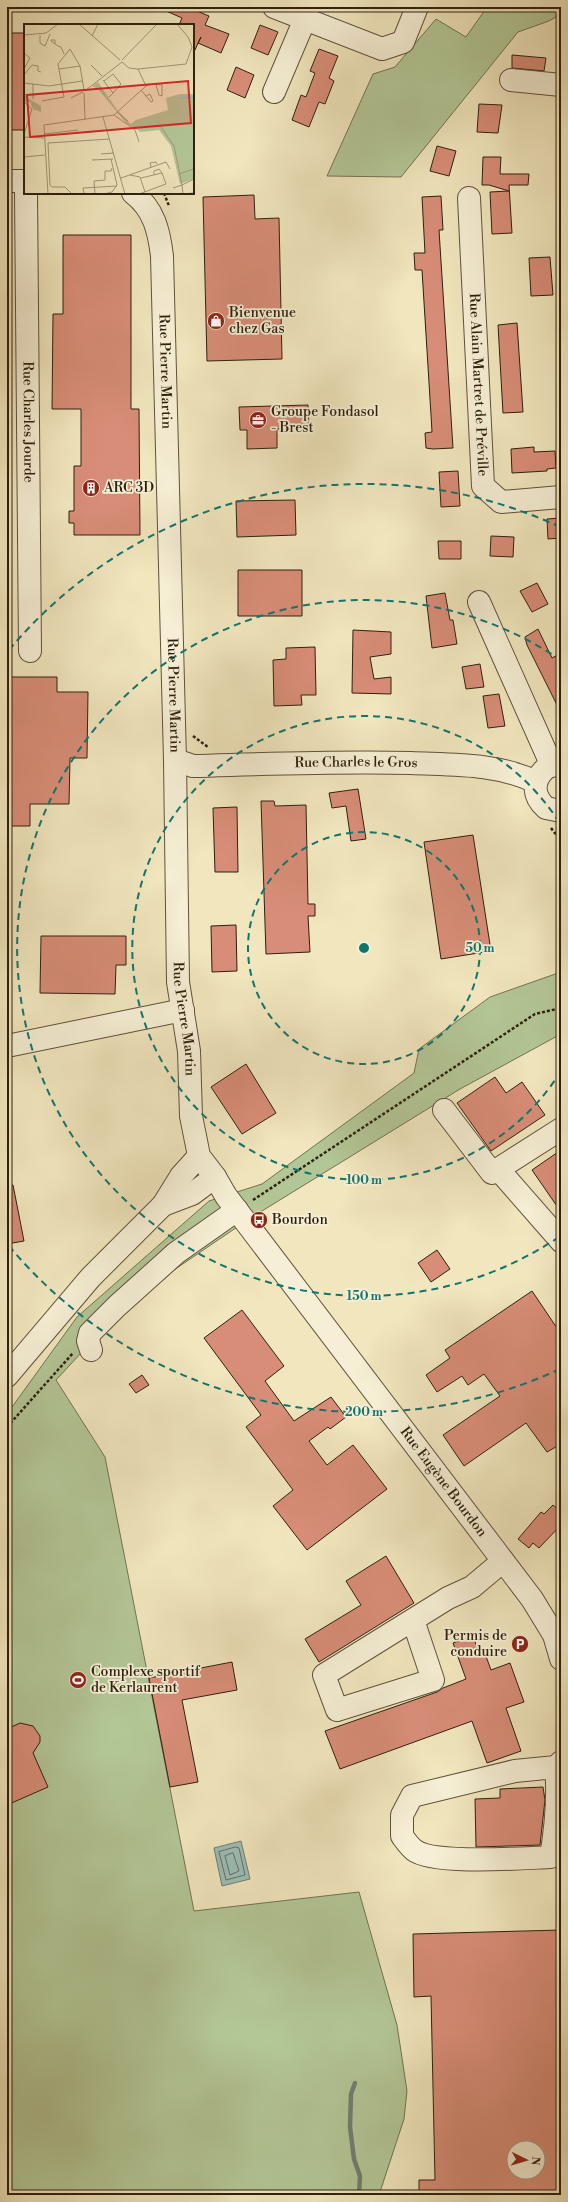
<svg xmlns="http://www.w3.org/2000/svg" width="568" height="2202" font-family="'Libre Bodoni',serif">
  <style>
    .green { fill: #b3c696; stroke: #707352 }
    .water { fill: #9cbeb7; stroke: #707f74 }
    .lines { fill: none; stroke-linecap: round; stroke-linejoin: round }
    .shore { stroke: #656f63; stroke-width: 1 }
    .stream { stroke: #707f74; stroke-width: 4.5 }
    .building { fill: #d88d78; stroke: #2e200f; fill-rule: evenodd }
    .minor-casing { stroke: #5f523b; stroke-width: 24 }
    .path { stroke: #2e200f; stroke-width: 2.5; stroke-dasharray: 3 2; stroke-linecap: butt }
    .minor { stroke: #f6efd5; stroke-width: 22 }
    .ring { fill: none; stroke: #0f766e; stroke-width: 2; stroke-dasharray: 7 5 }
    .labels { text-anchor: middle; dominant-baseline: central; stroke-width: 3.5; stroke-linejoin: round; paint-order: stroke }
    .poi-label { font-size: 14px; fill: #2e200f; stroke: #f6efd5; text-anchor: start }
    .street-label { font-size: 14px; fill: #2e200f; stroke: #f6efd5 }
    .inset-river { fill: none; stroke: #9cbeb7; stroke-width: 2 }
    .inset-road { fill: none; stroke: #a39778; stroke-width: 1 }
    .view { fill: #d62828; fill-opacity: 0.15; stroke: #d62828; stroke-width: 2 }
    .inset-edge { fill: none; stroke: #2e200f; stroke-width: 2 }
    .centre { fill: #0f766e; stroke: #f6efd5; stroke-width: 2 }
    .ring-label { font-size: 12px; text-anchor: middle; font-weight: bold; fill: #0f766e; stroke: #f6efd5; stroke-width: 3.5; stroke-linejoin: round; paint-order: stroke }
  </style>
  <rect width="100%" height="100%" fill="#f1e6be"/>
  <filter id="stains"><feTurbulence type="fractalNoise" baseFrequency=".005" numOctaves="4"/><feColorMatrix values="0 0 0 0 .2 0 0 0 0 .09 0 0 0 0 .02 0 0 0 .5 -.17"/></filter>
  <radialGradient id="worn" r=".72"><stop offset=".6" stop-color="#630" stop-opacity="0"/><stop offset="1" stop-color="#630" stop-opacity=".3"/></radialGradient>
  <path class="green" d="M487,7h74v7l-12,7 -31,11 -117,145 -74,-1 46,-102 22,-7 41,-48 30,18z
    M561,972v62l-101,55 -211,130 -81,55 -73,64 -39,42 49,77 89,454 165,-19 38,133 10,66 -3,28 -25,76h-372v-781l70,-97 132,-116 53,-17 152,-111 5,-24 71,-52z"/>
  <path class="water" d="M241,1841l9,38 -28,7 -8,-38z"/>
  <g class="lines">
    <path class="shore" d="M236,1847l3,1 6,27 -19,5 -7,-28z
      M233,1853l6,18 -9,4 -5,-19z"/>
    <path class="stream" d="M355,2083l-4,11 -1,33 4,32 6,17 -1,19"/>
  </g>
  <path class="building" d="M157,7h30l22,9 -4,9 24,9 -8,19 -23,-10 3,-6 -8,17v-29h-14l3,-7z
    M260,25l18,7 -10,23 -17,-7z
    M7,33h18v97h-18z
    M319,49l19,7 -9,22 5,3 -9,23 -6,-2 -10,25 -17,-7 9,-25 5,2 9,-24 -5,-2z
    M512,55l34,3 -2,13 -32,-3z
    M236,67l18,8 -9,23 -18,-8z
    M479,104l23,1 -4,28 -21,-1z
    M437,146l19,5 -7,25 -19,-5z
    M483,157h18l-1,17h29l-1,11h-19l3,48 -20,1 -2,-42 19,-1 -20,-6h-7z
    M254,195l1,24 24,-1 3,141 -75,2 -4,-164z
    M441,196l2,34h-4l14,218 -20,1 -7,-1 -1,-15 7,-1 -1,-17 -9,-145h-7l-1,-17h11l-3,-56z
    M63,235h68v174h8l1,126h-66v-12h-5v-12h5v-45h7v-57h-29l1,-95h10z
    M550,257l3,38 -22,1 -2,-38z
    M517,323l6,89 -20,1 -5,-88z
    M308,405l1,23 -32,1v19l-30,1v-19h-7l-1,-23z
    M534,447v5l21,-1 1,17 -9,1v2l-35,2 -1,-24z
    M458,471l2,35 -19,1 -2,-35z
    M295,500l1,35 -59,2 -1,-36z
    M561,518v20l-13,1 -1,-20z
    M491,536l23,1 -1,20 -23,-1z
    M438,541h23v18h-22z
    M238,570h64v46h-64z
    M537,583l11,21 -16,8 -12,-21z
    M445,593l5,27h3l4,24 -25,4 -6,-52z
    M538,629l14,29 9,-5v60l-34,-68 -2,-8z
    M353,630l38,2v22l-21,3 4,22 17,-2v17l-39,-1z
    M315,647l1,48h-15l1,10 -28,1 -1,-46 13,-1v-11z
    M480,664l4,23 -18,2 -4,-22z
    M7,677h50v15h31l-1,66h-17l-1,46h-39v22h-23z
    M499,694l6,32 -17,2 -5,-32z
    M358,789l8,50 -15,2 -5,-35 -14,2 -3,-15z
    M261,801h13l1,5 31,-1 2,99h7v12h-7l2,36 -44,2z
    M237,807l1,65h-23l-2,-64z
    M473,835l18,116 -50,8 -17,-117z
    M236,925l1,46 -25,1 -1,-46z
    M41,936h85v29h-10l-1,29 -75,-1z
    M246,1064l30,49 -34,21 -31,-47z
    M495,1077l11,16 16,-11 23,33 -54,36 -34,-48z
    M561,1150v62l-29,-42z
    M13,1185l11,56 -17,3v-58z
    M437,1250l13,19 -19,13 -13,-19z
    M532,1291l29,43v110l-14,8 -21,-29 -62,43 -21,-31 57,-39 -16,-22 -16,11 -6,-9 -25,16 -11,-17 24,-17 -5,-8z
    M242,1310l42,56 -19,15 29,40 37,-24 15,20 -16,12 -2,-2 -19,14 18,24 26,-20 34,44 -80,61 -34,-44 20,-16 -47,-63 15,-12 -57,-77z
    M142,1375l7,10 -13,8 -7,-9z
    M553,1505l8,7v13l-22,23 -6,-5 -4,5 -11,-9 23,-27 3,2z
    M386,1556l28,47 -95,59 -14,-23 56,-34 -15,-24z
    M473,1636l5,14 5,-2 8,22 19,-7 14,39 -18,6 15,43 -34,12 -15,-42 -132,48 -15,-38 112,-39 6,-4 23,-9 -13,-36z
    M232,1662l5,28 -55,10 16,82 -28,5 -21,-109z
    M20,1723l13,3 7,10v6l-7,11 15,34 -41,18v-76z
    M543,1787l2,13 -5,45 -64,2 -1,-48 25,-1v-9z
    M561,1930v265h-142v-15h16l-4,-184 -17,1 -1,-63zM514,2148h24v24h-24z"/>
  <g class="lines">
    <defs>
      <g id="minor">
        <path d="M274,7l108,42 21,-7 14,-35"/>
        <path d="M511,80l50,5"/>
        <path d="M274,92l31,-73"/>
        <path d="M7,181h18"/>
        <path id="s1" d="M26,193l4,458"/>
        <path id="s2" d="M133,193c21,16 26,38 29,63l13,504 3,222 11,69 2,65 8,40 16,21 11,19 306,403 22,36 7,24"/>
        <path id="s3" d="M469,198l14,288 18,16 60,-5"/>
        <path d="M479,602l73,164"/>
        <path id="s4" d="M175,760l18,6c73,-2 145,-5 218,-3 43,2 85,0 125,19"/>
        <path d="M544,770c-12,12 -11,26 2,38l15,3"/>
        <path d="M7,1046l176,-36"/>
        <path d="M444,1110l48,63 69,-44"/>
        <path d="M498,1169l63,72"/>
        <path d="M163,1205l29,-11 23,-17"/>
        <path d="M91,1350l-3,-9 2,-8 27,-27 59,-53 61,-43"/>
        <path d="M7,1376l84,-99 72,-72 18,-29 18,-20"/>
        <path d="M413,1620l20,60 -96,30 -13,-35 124,-77 24,-11 31,-26"/>
        <path d="M556,1767c3,30 0,60 -5,90 -27,1 -118,8 -137,-7 -5,-4 -9,-10 -12,-14v-21l10,-19 103,-25 41,-4 5,-5"/>
      </g>
    </defs>
    <use href="#minor" class="minor-casing"/>
    <path class="path" d="M164,193l5,13
      M193,736l15,11
      M551,828l10,13
      M253,1200l282,-186 26,-6
      M7,1427l66,-74"/>
    <use href="#minor" class="minor"/>
  </g>
  <g class="ring">
    <circle cx="364" cy="948" r="116"/>
    <path d="M561 1071A232 232 0 1 1 561 825"/>
    <path d="M559 1237A348 348 0 1 1 559 659"/>
    <path d="M560 1369A464 464 0 0 1 9 1246M9 650A464 464 0 0 1 560 527"/>
  </g>
  <defs>
    <symbol id="shop-disc" viewBox="-11 -11 22 22"><circle r="9.5" fill="#8f2418" stroke="#f6efd5"/><path d="M-5-2.5h2.3a2.7 3.5 0 0 1 5.4 0H5L5.5 6h-11ZM-1.5-2.5h3a1.5 2.3 0 0 0-3 0Z" fill="#fff"/></symbol>
    <symbol id="office-disc" viewBox="-11 -11 22 22"><circle r="9.5" fill="#8f2418" stroke="#f6efd5"/><path d="M-6-3h4V-5.5h4V-3h4V5H-6ZM-1-4.5V-3h2v-1.5ZM-6 0V1H6V0Z" fill="#fff"/></symbol>
    <symbol id="building-disc" viewBox="-11 -11 22 22"><circle r="9.5" fill="#8f2418" stroke="#f6efd5"/><path d="M-4-6H4V6H1V3H-1V6H-4ZM-2.5-4.3h1.7v1.8h-1.7ZM.8-4.3h1.7v1.8H.8ZM-2.5-1h1.7V.8h-1.7ZM.8-1h1.7V.8H.8Z" fill="#fff"/></symbol>
    <symbol id="bus-disc" viewBox="-11 -11 22 22"><circle r="9.5" fill="#8f2418" stroke="#f6efd5"/><path d="M-5-6H5V4H4V6H2V4H-2V6H-4V4H-5ZM-3.5-4V0h7V-4ZM-3.5 1.2v1.5H-2V1.2ZM2 1.2v1.5H3.5V1.2Z" fill="#fff"/></symbol>
    <symbol id="parking-disc" viewBox="-11 -11 22 22"><circle r="9.5" fill="#8f2418" stroke="#f6efd5"/><path d="M-3.5-5.5H1a3.5 3.5 0 0 1 0 7H-1V5.5H-3.5ZM-1-3.4V-.6H.8a1.4 1.4 0 0 0 0-2.8Z" fill="#fff"/></symbol>
    <symbol id="stadium-disc" viewBox="-11 -11 22 22"><circle r="9.5" fill="#8f2418" stroke="#f6efd5"/><path d="M0-5a6.5 5 0 1 0 0 10a6.5 5 0 1 0 0-10ZM-3.5-1.8h7v3.6h-7Z" fill="#fff"/></symbol>
  </defs>
  <g fill-rule="evenodd">
    <use href="#shop-disc" x="206" y="311" width="20" height="20"/>
    <use href="#office-disc" x="248" y="410" width="20" height="20"/>
    <use href="#building-disc" x="81" y="478" width="20" height="20"/>
    <use href="#bus-disc" x="249" y="1210" width="20" height="20"/>
    <use href="#parking-disc" x="510" y="1634" width="20" height="20"/>
    <use href="#stadium-disc" x="68" y="1670" width="20" height="20"/>
  </g>
  <g class="labels">
    <g class="poi-label">
      <text x="229" y="313">Bienvenue<tspan x="229" dy="16">chez Gas</tspan></text>
      <text x="271" y="412">Groupe Fondasol<tspan x="271" dy="16">- Brest</tspan></text>
      <text x="104" y="488">ARC 3D</text>
      <text x="272" y="1220">Bourdon</text>
      <text x="507" y="1636" text-anchor="end">Permis de<tspan x="507" dy="16">conduire</tspan></text>
      <text x="91" y="1672">Complexe sportif<tspan x="91" dy="16">de Kerlaurent</tspan></text>
    </g>
    <g class="street-label">
      <text stroke="none"><textPath href="#s2" startOffset="187">Rue Pierre Martin</textPath></text>
      <text stroke="none"><textPath href="#s3" startOffset="187">Rue Alain Martret de Préville</textPath></text>
      <text stroke="none"><textPath href="#s1" startOffset="229">Rue Charles Jourde</textPath></text>
      <text stroke="none"><textPath href="#s2" startOffset="511">Rue Pierre Martin</textPath></text>
      <text stroke="none"><textPath href="#s4" startOffset="182">Rue Charles le Gros</textPath></text>
      <text stroke="none"><textPath href="#s2" startOffset="835">Rue Pierre Martin</textPath></text>
      <text stroke="none"><textPath href="#s2" startOffset="1381">Rue Eugène Bourdon</textPath></text>
    </g>
  </g>
  <g transform="translate(24 24)">
    <rect width="170" height="170" fill="#f1e6be"/>
    <path d="M74,58l20,29 13,13 5,-4 32,-10 -2,-12 14,-4h14v85l-14,5 -9,-38 -12,-16 -18,2 -15,-9 -28,-34 -6,-3zM0,67l5,8 12,7v6l-8,-3 -3,-7h-6z" fill="#b3c696"/>
    <path class="inset-river" d="M156,74l14,-1"/>
    <path class="inset-road" d="M55,0l41,36M0,11l22,-2 12,-9M16,11v8l5,3 5,-12M68,12l6,-12M31,20v-4h-4v1l7,5 3,1 3,7M0,29l6,5 -6,11M98,36l35,-36M98,38l7,6 9,1 48,-5 6,-17 -4,-10 -11,-13M67,41l11,11M35,45l21,-3M114,45l8,17M0,51l8,-10 6,1v5l3,1M79,56l10,13 -4,4M80,57l9,-7 8,10 -8,9M0,59l25,3 33,-5M62,66l36,-28M117,66l10,12 2,-1 -3,-7 -4,2M60,69l1,26M47,74l12,-6M9,75v-15M18,77l22,-4 -6,-33 12,-15 10,17 4,24M93,88l11,9M90,91l21,15 4,12M79,93l22,77M137,103l13,19 8,39 -9,3M0,110l8,-25 -8,-7M20,110l34,-4M0,113l20,1M77,130l13,-1M0,133l21,-2M68,136l21,-1M127,143l-1,-4 6,-1 1,2M155,150l14,-5 1,4M106,151l10,2 5,15M130,151v-4l5,-2 3,4M97,154l45,-16 4,7M24,170l-4,-69 70,-10 32,-29 6,-2 10,1v11l-3,-1 -3,-10M48,170l-7,-7h-13l-2,-2 -2,-42 62,-4M60,170l-1,-6 34,-2M71,170l-1,-13 11,-1v-9h6l1,-3M80,170l8,-2 5,-7 -6,-26M115,170l27,-10 -4,-11 -21,5M157,170l13,-1M159,170l-1,-9 12,-6"/>
    <path class="view" d="M164,57l3,42 -161,14 -3,-42z"/>
    <rect width="170" height="170" class="inset-edge"/>
  </g>
  <circle cx="364" cy="948" r="6" class="centre"/>
  <g class="ring-label">
    <text x="480" y="952">50 m</text>
    <text x="364" y="1184">100 m</text>
    <text x="364" y="1300">150 m</text>
    <text x="364" y="1416">200 m</text>
  </g>
  <rect width="568" height="2202" fill="none" stroke="#f1e6be" stroke-width="24"/>
  <rect x="8" y="8" width="552" height="2186" fill="none" stroke="#2e200f" stroke-width="2"/>
  <rect x="12" y="12" width="544" height="2178" fill="none" stroke="#2e200f"/>
  <g transform="translate(526 2160) rotate(95)"><circle r="19" fill="#f6efd5" stroke="#a69c86"/>
  <path d="M0-3L7 15L0 10L-7 15Z" fill="#8f2418"/>
  <text y="-6" font-size="11" font-weight="bold" text-anchor="middle" fill="#2e200f">N</text>
  </g>
  <rect width="100%" height="100%" filter="url(#stains)"/>
  <rect width="100%" height="100%" fill="url(#worn)"/>
</svg>
